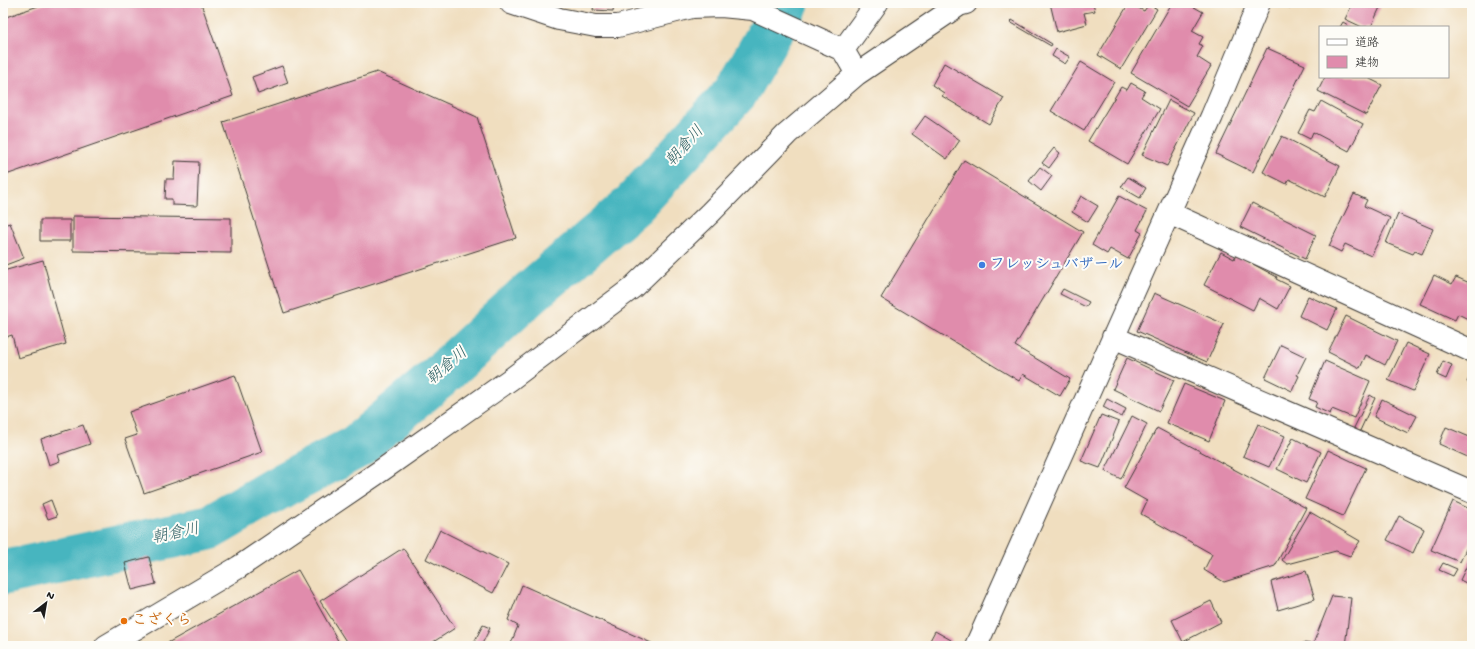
<svg xmlns="http://www.w3.org/2000/svg" width="1475" height="649" font-family="'Gochi Hand','Klee One',sans-serif">
  <style>
    .lines { fill: none; stroke-linecap: round; stroke-linejoin: round }
    .river { stroke: #46b5bf; stroke-width: 45 }
    .building { fill: #e08cac }
    .minor-casing { stroke: #3c3934; stroke-width: 24 }
    .minor { stroke: #fff; stroke-width: 22 }
    .shop-dot { fill: #3f7fe0; stroke: #fdfcf7; stroke-width: 1.5 }
    .food-dot { fill: #e8710a; stroke: #fdfcf7; stroke-width: 1.5 }
    .labels { text-anchor: middle; dominant-baseline: central; stroke-width: 4; stroke-linejoin: round; paint-order: stroke }
    .shop-label { font-size: 15px; font-weight: bold; fill: #366cbe; stroke: #fdfcf7; text-anchor: start }
    .food-label { font-size: 15px; font-weight: bold; fill: #c56008; stroke: #fdfcf7; text-anchor: start }
    .water-label { font-size: 16px; font-style: italic; fill: #2f6165; stroke: #fdfcf7 }
  </style>
  <rect width="100%" height="100%" fill="#fdfcf7"/>
  <filter id="ink" filterUnits="userSpaceOnUse"><feTurbulence type="fractalNoise" baseFrequency=".025" numOctaves="2"/><feDisplacementMap in="SourceGraphic" scale="8" xChannelSelector="R" yChannelSelector="G"/><feConvolveMatrix kernelMatrix="1 2 1 2 8 2 1 2 1" color-interpolation-filters="sRGB"/></filter>
  <filter id="wash" filterUnits="userSpaceOnUse"><feTurbulence type="fractalNoise" baseFrequency=".012" numOctaves="4" result="noise"/><feDisplacementMap in="SourceGraphic" scale="16" xChannelSelector="R" yChannelSelector="G"/><feGaussianBlur stdDeviation="0.9" result="paint"/><feColorMatrix in="noise" values="0 0 0 0 0 0 0 0 0 0 0 0 0 0 0 0 0 1.4 0 .05"/><feComposite in="paint" operator="in"/></filter>
  <g filter="url(#wash)">
    <rect width="100%" height="100%" fill="#f0debf"/>
    <g class="lines">
      <path class="river" d="M3,573l206,-45 76,-44 71,-37 83,-70 91,-84 103,-88 103,-113 51,-89"/>
    </g>
    <g id="blocks">
      <path class="building" d="M47,3h154l32,93 -230,80v-158z
        M594,3h20l-1,8 -20,-1z
        M1050,3h43l2,8 -11,2 3,11 -30,8z
        M1129,3l15,8 5,-7 8,5 -36,60 -23,-14z
        M1172,3h15l16,9 -11,19 11,6 -4,7 4,2 -6,11 14,9 -24,40 -56,-33z
        M1279,3h14l-3,5z
        M1353,3h29l-11,24h-9l-17,-8z
        M1012,20l40,24 -1,2 -41,-24z
        M1343,22l5,3 -1,2h-7z
        M1267,48l38,17 -52,107 -37,-18z
        M1056,49l14,8 -5,7 -13,-8z
        M1081,62l33,20 -30,49 -33,-20z
        M944,63l60,35 -15,26 -47,-28 2,-3 -12,-8z
        M282,66l6,17 -30,11 -6,-17z
        M377,72l100,45 39,121 -232,75 -61,-191z
        M1325,77h41l16,8 -16,30 -48,-24z
        M1131,83l14,8 -4,6 19,12 -33,55 -39,-23 33,-54 6,3z
        M1169,100l25,13 -27,53 -25,-11z
        M1321,101l42,23 -14,27 -36,-19 -3,7 -12,-6 12,-23 5,2z
        M925,116l35,24 -13,19 -35,-25z
        M1282,136l58,30 -15,31 -36,-18 -2,5 -24,-12z
        M1054,148l6,5 -11,15 -7,-5z
        M964,160l119,72 -68,114 55,33 -10,17 -37,-22 -4,7 -138,-83z
        M175,161l24,1 -2,44 -25,-1v-6h-7l1,-20h8z
        M1040,167l12,9 -11,15 -12,-10z
        M1128,177l18,11 -6,10 -19,-11z
        M1354,194l13,6 -3,6 26,12 -19,38 -26,-12 -4,8 -12,-6z
        M1081,196l17,10 -10,16 -16,-10z
        M1119,196l28,15 -10,19 5,3 -14,26 -18,-10 -3,5 -15,-9z
        M1252,203l64,32 -11,24 -65,-32z
        M1398,214l35,15 -11,25 -7,-3 -2,3 -27,-11z
        M73,216l158,2v35l-158,-2z
        M40,220h30v21h-30z
        M10,223l14,35 -21,8v-41z
        M1221,252l13,7 2,-4 41,22 -1,2 14,7 -12,23 -19,-11 -6,12 -49,-25z
        M43,260l23,84 -48,14 -6,-23 -9,3v-28l2,-1 -2,-8v-30z
        M1434,275l18,9 4,-7 16,7v37l-14,-7 -3,6 -35,-16z
        M1063,289l26,13 -3,5 -26,-13z
        M1154,293l70,31 -17,38 -70,-31z
        M1308,296l29,13 -10,21 -28,-14z
        M1346,316l51,25 -12,24 -19,-10 -6,13 -32,-16z
        M1406,343l24,11 -17,37 -25,-11z
        M1281,345l25,12 -9,18 2,1 -7,15 -27,-13z
        M1127,358l47,22 -15,31 -46,-22z
        M1325,361l45,20 -16,37 -22,-9 -2,5 -15,-7 2,-5 -8,-3z
        M1443,361l9,4 -6,14 -9,-4z
        M1472,372v13l-5,-3z
        M235,375l27,77 -118,41 -19,-54 12,-4 -8,-23z
        M1184,384l41,17 -16,40 -42,-18z
        M1370,395l5,3 -16,35 -6,-3z
        M1107,399l19,10 -4,8 -19,-10z
        M1382,399l35,17 -9,17 -34,-16z
        M1101,415l18,7 -19,46 -19,-7z
        M1132,416l15,8 -26,55 -16,-8z
        M1258,424l27,12 -16,31 -26,-11z
        M83,425l7,19 -32,11 2,6 -11,4 -8,-26z
        M1446,427l26,11v21l-33,-15z
        M1157,428l149,80 -31,58 -51,16 -20,-12 8,-16 -71,-40 6,-13 -23,-13z
        M1293,438l28,14 -15,31 -29,-14z
        M1328,450l38,18 -23,48 -38,-17z
        M51,500l6,16 -9,3 -6,-15z
        M1453,501l19,9v26l-12,26 -29,-12z
        M1310,512l50,29 -10,15 -14,-5 -49,13 -5,-4z
        M1399,516l25,13 -11,24 -26,-13z
        M440,530l68,34 -15,29 -67,-34z
        M403,548l52,80 -28,18h-78l-29,-45z
        M1472,555v31l-12,-6z
        M149,557l7,27 -24,6 -7,-27z
        M1443,563l14,6 -4,7 -14,-6z
        M298,570l43,76h-177v-1z
        M1306,571l9,28 -37,11 -7,-28z
        M522,585l136,61h-148l8,-20 -10,-6z
        M1332,596l19,2 -6,48h-43l1,-3 10,1z
        M1211,601l10,21 -38,20 -11,-22z
        M483,625l7,3 -9,18h-9z
        M935,631l16,9 -3,6h-21z"/>
    </g>
  </g>
  <g filter="url(#ink)">
    <use href="#blocks" fill-opacity="0" stroke="#3c3934" stroke-width="1"/>
    <g class="lines">
      <defs>
        <path id="minor" d="M511,3l48,16 37,7h22l74,-19 29,-1 32,3 90,41 14,24
          M843,50l34,-47
          M1169,213l303,138
          M1113,337l359,155
          M106,646l133,-79 143,-97 129,-91 121,-91 78,-75 77,-79 70,-60 102,-69 7,-2
          M976,646l236,-530 47,-113"/>
      </defs>
      <use href="#minor" class="minor-casing"/>
      <use href="#minor" class="minor"/>
    </g>
  </g>
  <circle class="shop-dot" cx="982" cy="265" r="4"/>
  <circle class="food-dot" cx="124" cy="621" r="4"/>
  <g class="labels">
    <g class="shop-label">
      <text x="990" y="265">フレッシュバザール</text>
    </g>
    <g class="food-label">
      <text x="132" y="621">こざくら</text>
    </g>
    <g class="water-label">
      <text transform="translate(686 147) rotate(-48)">朝倉川</text>
      <text transform="translate(448 367) rotate(-41)">朝倉川</text>
      <text transform="translate(176 535) rotate(-12)">朝倉川</text>
    </g>
  </g>
  <rect width="1475" height="649" fill="none" stroke="#fdfcf7" stroke-width="16"/>
  <rect x="1319" y="26" width="130" height="52" fill="#fdfcf7" stroke="#a3a29f"/>
  <rect x="1327" y="39" width="20" height="6" fill="#ffffff" stroke="#a3a29f"/>
  <text x="1355" y="46" font-size="12" fill="#1c1c1c">道路</text>
  <rect x="1327" y="56" width="20" height="12" fill="#e08cac" stroke="#a3a29f"/>
  <text x="1355" y="66" font-size="12" fill="#1c1c1c">建物</text>
  <g transform="translate(46 603) rotate(31)" stroke="#fdfcf7" stroke-width="3" paint-order="stroke">
  <path d="M0-3L7 15L0 10L-7 15Z" fill="#1c1c1c"/>
  <text y="-6" font-size="11" font-weight="bold" text-anchor="middle" fill="#1c1c1c">N</text>
  </g>
</svg>
